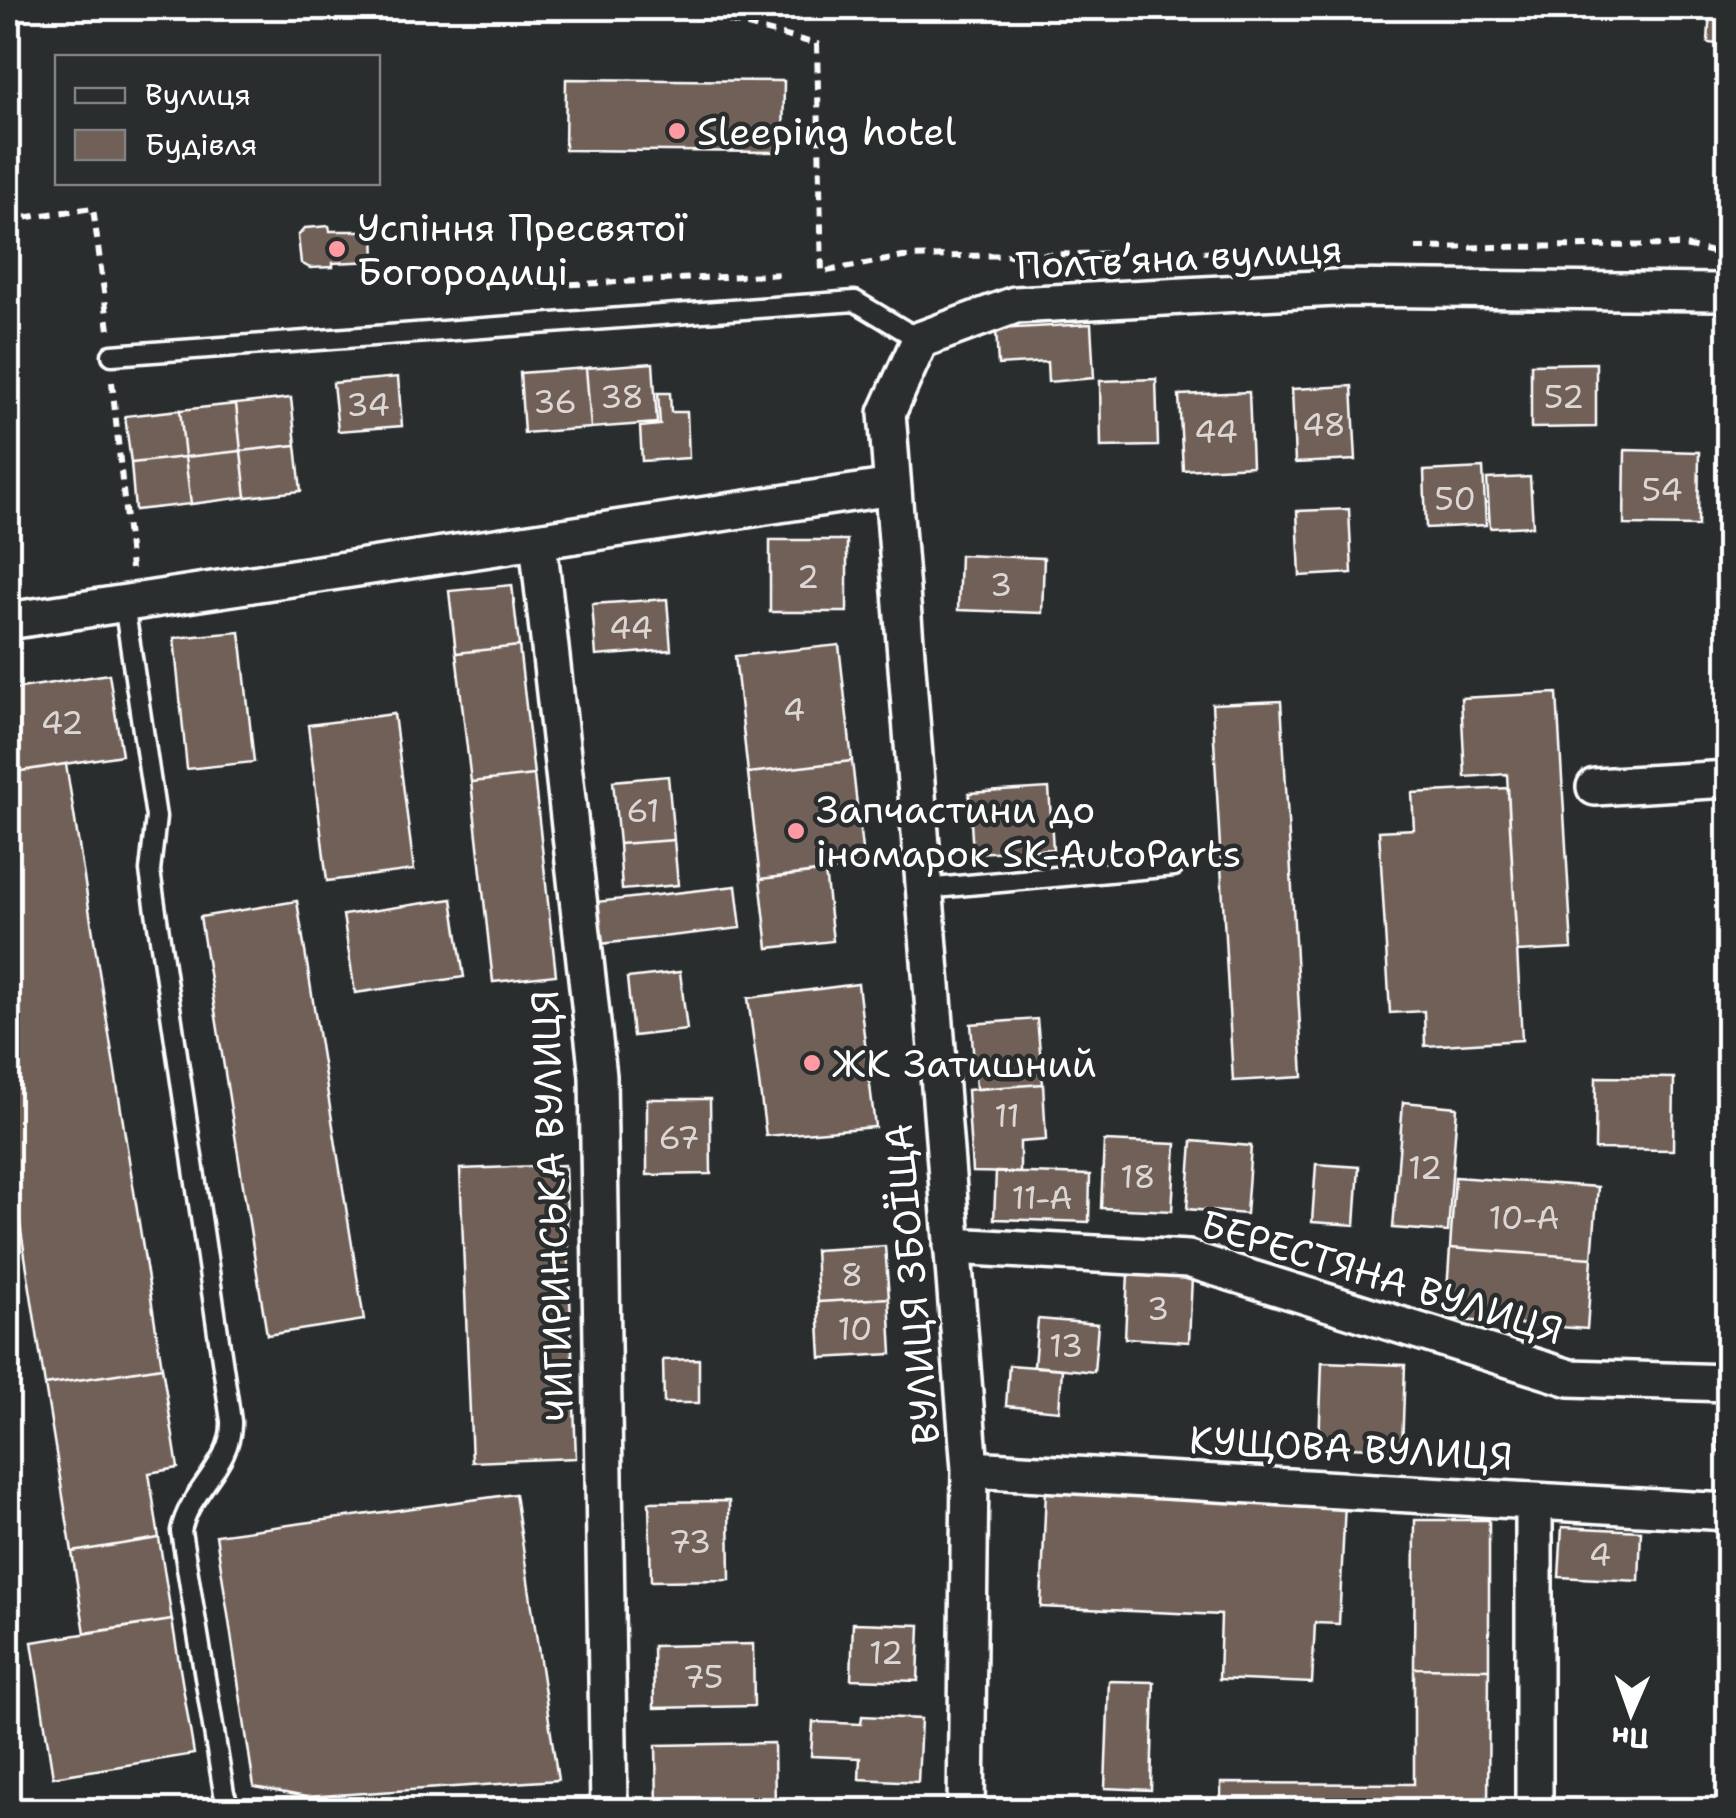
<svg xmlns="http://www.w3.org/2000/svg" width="1736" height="1818" font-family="'Shantell Sans',sans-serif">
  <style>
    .building { fill: #716058; stroke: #fff; stroke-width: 2.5 }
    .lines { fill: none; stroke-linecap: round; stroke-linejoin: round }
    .lane-casing { stroke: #fff; stroke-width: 25 }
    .street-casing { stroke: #fff; stroke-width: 42 }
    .path { stroke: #fff; stroke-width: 6; stroke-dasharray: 10 8; stroke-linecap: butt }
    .lane { stroke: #2a2d2e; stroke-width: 18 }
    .street { stroke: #2a2d2e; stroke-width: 35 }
    .poi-dot { fill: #ff9aa2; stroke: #2a2d2e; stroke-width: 4 }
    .labels { text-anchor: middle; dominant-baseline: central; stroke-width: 9; stroke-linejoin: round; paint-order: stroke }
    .number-label { font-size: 32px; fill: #dcd7d5 }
    .poi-label { font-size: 38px; fill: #fff; stroke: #2a2d2e; text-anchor: start }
    .street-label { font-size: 38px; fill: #fff; stroke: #2a2d2e }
  </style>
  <rect width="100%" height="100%" fill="#2a2d2e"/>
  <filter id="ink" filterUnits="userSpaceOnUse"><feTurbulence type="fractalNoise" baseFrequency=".01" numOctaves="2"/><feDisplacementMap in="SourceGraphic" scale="20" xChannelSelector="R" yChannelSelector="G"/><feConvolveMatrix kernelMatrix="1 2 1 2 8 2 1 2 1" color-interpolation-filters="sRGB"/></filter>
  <g filter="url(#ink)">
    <path class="building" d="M1710,8h18v37l-20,-2z
      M566,79l218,2 -1,71 -218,-2z
      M329,226l1,5h44l1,30 -42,2v4l-23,1 -9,-5 -3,-27 7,-8z
      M1091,324l3,54 -46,4 -1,-20 -49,3 -2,-36z
      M653,363l4,60 -66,5 -5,-60z
      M1596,363v64l-65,1v-64z
      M586,368l5,60 -67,5 -4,-60z
      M398,377l4,49 -64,5 -5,-48z
      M1156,379l2,67 -57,1 -1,-66z
      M1352,386l4,74 -61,3 -3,-74z
      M1249,392l3,74 -69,4 -4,-75z
      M658,393h12l1,19h16l2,46 -47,3 -2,-34 20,-2z
      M291,398l5,47 -55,6 -5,-47z
      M236,404l5,47 -56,6 -5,-47z
      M180,410l5,47 -54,6 -6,-47z
      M296,445l5,46 -55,6 -5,-46z
      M1625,450l74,2 -1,74 -74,-1z
      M241,451l5,46 -55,7 -6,-47z
      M185,457l6,47 -56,6 -4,-47z
      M1483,468l3,57 -60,3 -2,-57z
      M1530,477l3,49 -43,2 -3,-49z
      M1349,509l3,64 -52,3 -3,-65z
      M770,540h77v72h-77z
      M960,555l84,3 -2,55 -84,-3z
      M512,585l7,61 -63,7 -7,-62z
      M667,599l4,51 -75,6 -4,-52z
      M240,632l14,130 -67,7 -13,-131z
      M839,645l13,116 -104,12 -13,-117z
      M519,646l15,129 -63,7 -15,-129z
      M109,674l13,81 -114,18v-83z
      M1557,693l15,256 -55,3 -10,-178 -42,3 -4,-79z
      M1281,701l22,376 -70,4 -21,-377z
      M394,714l20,156 -87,11 -19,-156z
      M852,761l12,106 -104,12 -12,-106z
      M66,764l96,603 -117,18 -37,-238v-374z
      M534,775l22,200 -63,7 -22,-200z
      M668,776l6,64 -55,4 -6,-63z
      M1049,788l4,61 -80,4 -4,-60z
      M1508,788l14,252 -97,6 -1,-35 -34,2 -11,-182 35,-2 -2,-36z
      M674,840l4,45 -56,5 -3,-46z
      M825,871l8,70 -65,7 -8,-69z
      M736,886l5,42 -141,16 -4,-42z
      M452,899l12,78 -109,16 -12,-78z
      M297,901l67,419 -97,15 -67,-418z
      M680,972l7,58 -54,6 -6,-58z
      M858,984l17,143 -109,9 -18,-138z
      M1037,1019l6,65 -67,5 -5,-65z
      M1596,1077l78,1 -1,72 -78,-1z
      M1043,1084l3,56 -26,2v31l-48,-1 -5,-82z
      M647,1099h63l1,75 -64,1z
      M1403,1102l54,5 -9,125 -55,-4z
      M1104,1141l72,3 -4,67 -71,-3z
      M1192,1141l59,5 -5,68 -59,-5z
      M1316,1164l43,3 -4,58 -43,-3z
      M565,1165l11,293 -104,4 -12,-293z
      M996,1172l94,3 -1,47 -95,-3z
      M1455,1177l143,10 -6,71 -142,-10z
      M885,1246l4,52 -71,4 -3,-52z
      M1450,1248l142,10 -5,71 -142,-10z
      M1128,1273l64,4 -3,65 -64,-4z
      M889,1298l3,56 -71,4 -3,-56z
      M1038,1319l60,5 -4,48 -60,-6z
      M699,1359v44h-35l-1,-43z
      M1322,1362l83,3 -3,84 -83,-3z
      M1009,1365l53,4 -3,42 -53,-5z
      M162,1367l16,101 -29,5 10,65 -87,14 -27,-167z
      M1718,1412h10v39h-11z
      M1046,1490l299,13 -6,121 -24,-1 -3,60 -93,-4 2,-64 -180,-8z
      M515,1494l43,286 -252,17 -52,-10 -38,-252z
      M729,1501l1,79 -79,1 -2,-79z
      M1415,1520h74v149l-75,-1z
      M1562,1527l79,4 -2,50 -80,-4z
      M159,1538l13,82 -87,13 -13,-81z
      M172,1620l22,134 -141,23 -21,-135z
      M853,1623l67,2 -2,56 -67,-2z
      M753,1644l1,62 -100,2 -1,-62z
      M1414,1668l75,1 -1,141h-267v-27l193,1z
      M1109,1681l45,1 -3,108 -46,-2z
      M862,1716l59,3 -3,63 -59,-3 1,-21 -49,-2 2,-34 48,2z
      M774,1743l1,67h-118l-1,-65z
      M997,1804h47v6h-47z"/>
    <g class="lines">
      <defs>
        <path id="lane" d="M112,355l743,-54 65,39
          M124,604l32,213 -6,54 81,550c2,43 -42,69 -50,110l43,262 7,17
          M924,889l250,-23"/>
        <path id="street" d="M538,541l60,535 11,734
          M8,621l884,-134
          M1595,787l133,-8
          M952,1246l236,13 382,119 158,5
          M970,1469l758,43
          M966,1810l4,-341 -83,-1056 33,-73 95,-35 321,-17 381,4 11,3
          M1534,1810v-309"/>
      </defs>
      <use href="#lane" class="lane-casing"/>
      <use href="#street" class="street-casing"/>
      <path class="path" d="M677,8l140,36 5,233
        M8,220l85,-12 16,122
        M1416,248l264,-3 33,7
        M827,271l76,-14 350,-6
        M535,286l250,-12
        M112,382l19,187"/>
      <use href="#lane" class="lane"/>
      <use href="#street" class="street"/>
    </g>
  </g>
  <g class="poi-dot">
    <circle cx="677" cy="131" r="10"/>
    <circle cx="337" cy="249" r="10"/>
    <circle cx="796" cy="831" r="10"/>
    <circle cx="812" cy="1063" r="10"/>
  </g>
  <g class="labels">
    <g class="number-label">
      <text x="622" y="396">38</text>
      <text x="1564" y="396">52</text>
      <text x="555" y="401">36</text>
      <text x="368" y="404">34</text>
      <text x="1324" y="424">48</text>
      <text x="1216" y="431">44</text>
      <text x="1662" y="489">54</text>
      <text x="1455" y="498">50</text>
      <text x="808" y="576">2</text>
      <text x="1001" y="584">3</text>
      <text x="631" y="627">44</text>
      <text x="794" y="709">4</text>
      <text x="62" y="722">42</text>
      <text x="643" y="810">61</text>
      <text x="1007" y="1115">11</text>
      <text x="679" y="1137">67</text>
      <text x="1425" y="1167">12</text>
      <text x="1138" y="1176">18</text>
      <text x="1042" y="1197">11-А</text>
      <text x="1524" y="1217">10-А</text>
      <text x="852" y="1274">8</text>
      <text x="1158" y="1308">3</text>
      <text x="855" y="1328">10</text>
      <text x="1066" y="1345">13</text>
      <text x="690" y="1541">73</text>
      <text x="1600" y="1554">4</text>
      <text x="886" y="1652">12</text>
      <text x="703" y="1676">75</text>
    </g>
    <g class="poi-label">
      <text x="697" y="131">Sleeping hotel</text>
      <text x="357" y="227">Успіння Пресвятої<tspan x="357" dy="44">Богородиці</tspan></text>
      <text x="816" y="809">Запчастини до<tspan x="816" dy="44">іномарок SK-AutoParts</tspan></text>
      <text x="832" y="1063">ЖК Затишний</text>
    </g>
    <g class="street-label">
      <text transform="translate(1179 257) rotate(-3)">Полтвʼяна вулиця</text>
      <text transform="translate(552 1206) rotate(-92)">ЧИГИРИНСЬКА ВУЛИЦЯ</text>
      <text transform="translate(1382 1277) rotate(17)">БЕРЕСТЯНА ВУЛИЦЯ</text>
      <text transform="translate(912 1284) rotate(-95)">ВУЛИЦЯ ЗБОЇЩА</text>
      <text transform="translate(1351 1448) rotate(3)">КУЩОВА ВУЛИЦЯ</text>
    </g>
  </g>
  <rect width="1736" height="1818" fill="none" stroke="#2a2d2e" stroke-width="40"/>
  <rect x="20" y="20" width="1696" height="1778" fill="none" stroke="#fff" stroke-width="4" filter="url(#ink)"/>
  <rect x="55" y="55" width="325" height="130" fill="#2a2d2e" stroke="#7f8182" stroke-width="2.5"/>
  <rect x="75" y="88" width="50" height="15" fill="#2a2d2e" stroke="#7f8182" stroke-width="2.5"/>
  <text x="145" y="105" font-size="30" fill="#ffffff">Вулиця</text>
  <rect x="75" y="130" width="50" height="30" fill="#716058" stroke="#7f8182" stroke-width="2.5"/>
  <text x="145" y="155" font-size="30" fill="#ffffff">Будівля</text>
  <g transform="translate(1631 1713) rotate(182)" stroke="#2a2d2e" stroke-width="8" paint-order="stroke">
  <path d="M0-8L18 38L0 25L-18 38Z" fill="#ffffff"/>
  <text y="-15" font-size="28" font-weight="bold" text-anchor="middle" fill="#ffffff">Пн</text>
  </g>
</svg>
